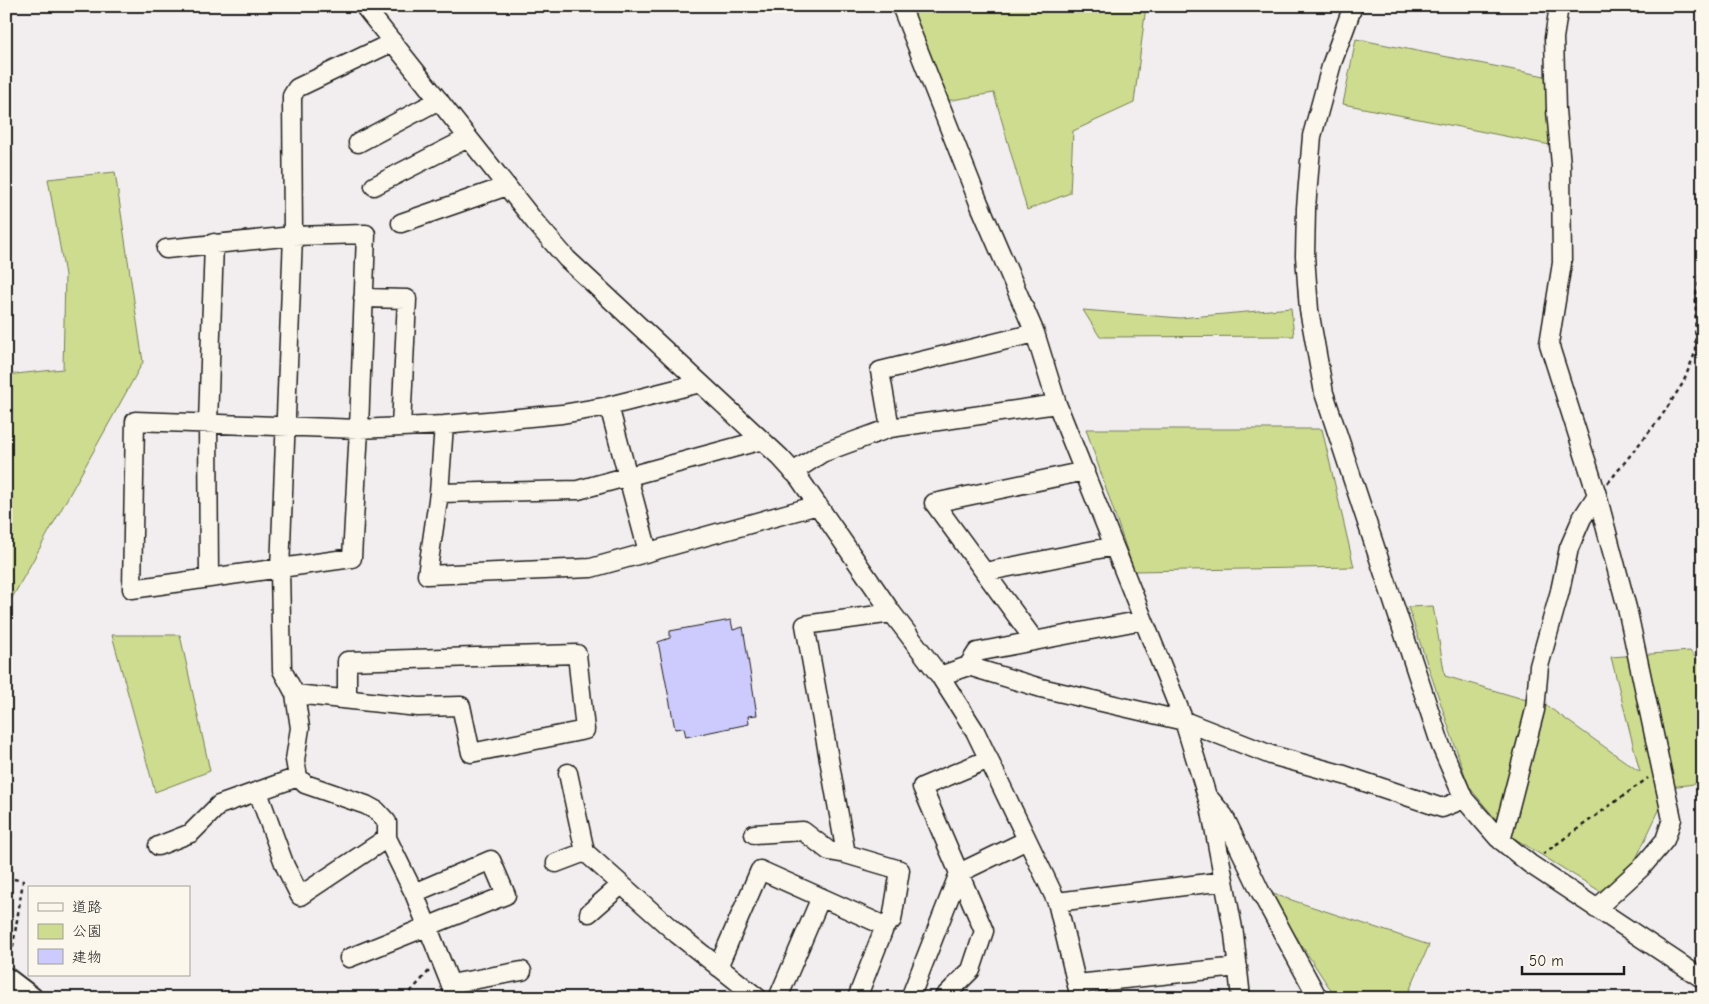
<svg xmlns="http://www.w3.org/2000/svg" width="1709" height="1004" font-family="'Comic Neue','Klee One',sans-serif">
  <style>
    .green { fill: #cedc8f; stroke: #757c56 }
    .building { fill: #cdcafd; stroke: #1c1c1c }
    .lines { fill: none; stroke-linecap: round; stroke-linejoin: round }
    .minor-casing { stroke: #1c1c1c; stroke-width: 21 }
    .major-casing { stroke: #1c1c1c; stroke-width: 26 }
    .path { stroke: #1c1c1c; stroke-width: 2.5; stroke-dasharray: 4 4; stroke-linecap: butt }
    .minor { stroke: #fbf7ec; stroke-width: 18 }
    .major { stroke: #fbf7ec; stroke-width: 22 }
  </style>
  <rect width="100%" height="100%" fill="#f2eeef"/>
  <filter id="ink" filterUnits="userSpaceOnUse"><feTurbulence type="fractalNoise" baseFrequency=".02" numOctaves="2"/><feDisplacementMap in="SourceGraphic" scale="10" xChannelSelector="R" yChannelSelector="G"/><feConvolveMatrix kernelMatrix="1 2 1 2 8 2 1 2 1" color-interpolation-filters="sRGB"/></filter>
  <g filter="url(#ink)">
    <path class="green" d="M908,6h238l-12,97 -61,28 -3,62 -43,17 -33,-117 -48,8z
      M1356,39l189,37 5,69 -207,-41z
      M115,172l28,190 -137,247v-234l57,-6 2,-94 -17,-96z
      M1291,308l3,28 -194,1 -17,-27 97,8z
      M1086,429h236l32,138 -220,4z
      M1433,606l12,70 102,30 93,66 -29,-115 79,-6 13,15v117l-33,4 -54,114 -107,-66 -40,-48 -61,-180z
      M112,635h68l30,136 -55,21z
      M1267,892l162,53 -23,53h-70z"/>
    <path class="building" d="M731,620l2,10 10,-3 14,88 -9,1 1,8 -63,13 -2,-9 -9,1 -17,-87 12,-4v-7z"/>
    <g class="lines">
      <defs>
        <path id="minor" d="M364,6l171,216 32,37 213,198 19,21 93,135 48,63 35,55 82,171 23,96
          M901,6l78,197 56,130 22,71 127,317 26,85 24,128 7,64
          M1353,6l-21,57 -20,73 -6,72 -1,48 4,54 15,83 117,353 23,53 34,39 32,26 173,115
          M1559,6l-5,32 2,72 5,55 1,98 -13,81 48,151 30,113 45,211 -7,21 -23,27 -46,42
          M393,42l-96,46 -5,8 1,140 -13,334 2,100 13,24 5,34 -5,32 3,17 7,7 61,21 11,6 10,11v16l27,55 42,105
          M358,143l81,-43
          M374,186l94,-48
          M401,223l106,-37
          M166,249l127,-13 73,-2 -7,195 -7,129 -220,31 3,-168 224,8 85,-4 118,-11 47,-8 91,-23
          M363,298l44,1 -6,128
          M609,406l39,146
          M444,425l-5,68 -12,82 164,-7 227,-63
          M890,428l-10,-57 155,-38
          M793,472l29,-19 68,-25 167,-24
          M439,493l139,-3 184,-50
          M985,572l129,-26
          M209,578l-1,-155 6,-180
          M1035,641l-101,-138 151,-32
          M968,666l73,22 143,33 87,34 73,20 98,33 22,-9
          M940,676l28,-10 9,-14 166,-32
          M295,694l123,13 43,-1 10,47 114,-23 -8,-76 -230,7v38
          M989,759l-67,28 37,86 68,-33
          M568,773l17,79 92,82 81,64
          M258,792l27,74 15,30 87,-58
          M1210,799l14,17 36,75 58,107
          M754,834l49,-3 26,20 17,3
          M1501,841l34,-131 4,-44 21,-75 9,-43 13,-30 15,-23
          M158,846l33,-13 28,-28 79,-28
          M556,863l29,-11
          M1057,902l167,-21
          M589,913l32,-28
          M885,926l7,-6 8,-50 -54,-16 -41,-229 87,-12
          M349,958l157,-63 -15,-35 -77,33
          M718,967l42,-97 125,56 -28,72
          M450,984l72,-13
          M1077,984l161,-17
          M778,998l43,-101
          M910,998l49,-125
          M943,998l28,-28 13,-39 -25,-58"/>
        <path id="major" d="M6,979l25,19"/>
      </defs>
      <use href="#minor" class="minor-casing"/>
      <use href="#major" class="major-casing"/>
      <path class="path" d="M1608,483l53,-66 22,-34 12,-30 1,-57 7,-38
        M6,813l6,8 -3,57 14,3 -10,65 -7,13
        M1543,854l105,-76
        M405,998l24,-27"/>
      <use href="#minor" class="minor"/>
      <use href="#major" class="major"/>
    </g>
  </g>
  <rect width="1709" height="1004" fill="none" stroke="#fbf7ec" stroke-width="25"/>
  <rect x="12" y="12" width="1684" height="979" fill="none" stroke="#1c1c1c" stroke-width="2" filter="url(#ink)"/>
  <rect x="28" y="886" width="162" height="90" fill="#fbf7ec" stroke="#a29f99"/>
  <rect x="38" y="903" width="25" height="8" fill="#fbf7ec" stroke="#a29f99"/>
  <text x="72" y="912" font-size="15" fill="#1c1c1c">道路</text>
  <rect x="38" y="924" width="25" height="15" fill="#cedc8f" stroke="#a29f99"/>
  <text x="72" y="936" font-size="15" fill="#1c1c1c">公園</text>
  <rect x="38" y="949" width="25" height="15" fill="#cdcafd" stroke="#a29f99"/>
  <text x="72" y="962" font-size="15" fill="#1c1c1c">建物</text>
  <path d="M1522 966v8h102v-8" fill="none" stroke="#1c1c1c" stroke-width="2.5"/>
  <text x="1529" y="966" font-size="15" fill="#1c1c1c" stroke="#fbf7ec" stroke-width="4" paint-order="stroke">50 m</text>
</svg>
